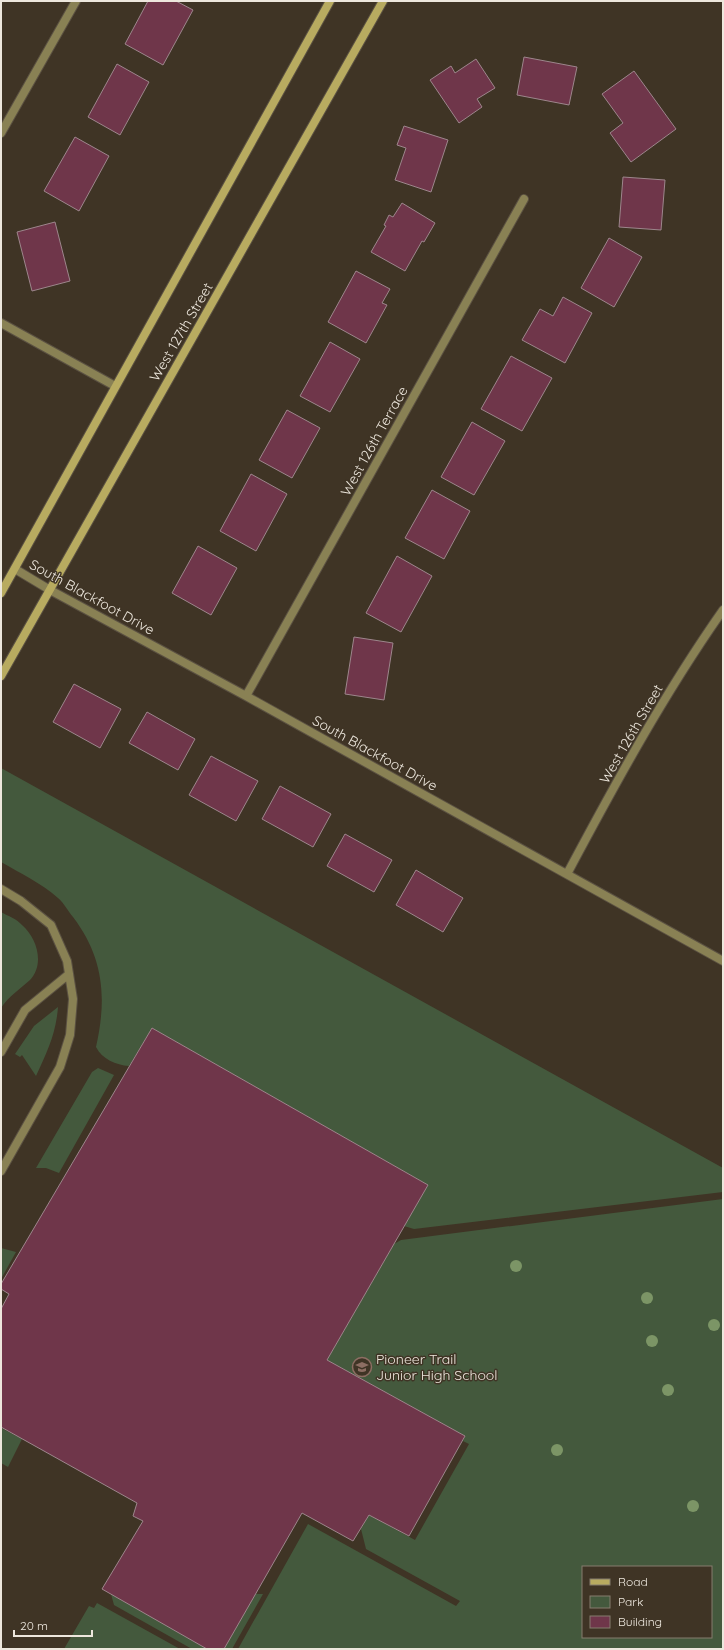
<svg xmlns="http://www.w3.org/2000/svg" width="724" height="1650" font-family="Quicksand,sans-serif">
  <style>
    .green { fill: #44593d; fill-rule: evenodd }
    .building { fill: #6f364a; stroke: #9d868c }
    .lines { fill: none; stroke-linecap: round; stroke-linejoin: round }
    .service-casing { stroke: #5b5142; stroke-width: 10 }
    .minor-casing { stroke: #5b5142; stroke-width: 10 }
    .secondary-casing { stroke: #5b5142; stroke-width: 10 }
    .service { stroke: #898154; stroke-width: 8 }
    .minor { stroke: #898154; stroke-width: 8 }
    .secondary { stroke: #b8ab60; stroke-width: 8 }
    .tree { fill: #7c9566 }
    .labels { text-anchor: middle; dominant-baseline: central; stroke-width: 3; stroke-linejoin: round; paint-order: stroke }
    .street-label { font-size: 14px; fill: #ede7dd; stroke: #3f3425 }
    .poi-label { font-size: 14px; fill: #ede7dd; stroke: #3f3425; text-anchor: start }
  </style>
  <rect width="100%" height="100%" fill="#3f3425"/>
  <path class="green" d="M1,768l722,400v24l-309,37 -10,-3 24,-41 -276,-157 -23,38c-13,-1 -27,-7 -33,-19 11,-49 8,-89 -23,-130 -5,-6 -9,-14 -15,-19 -17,-15 -38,-25 -57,-36z
    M1,912c7,4 16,7 21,13 15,13 23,39 8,55 -10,9 -21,16 -29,28z
    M58,1007c-2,27 -11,45 -22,69l-14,-21 -2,2 -5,-3 19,-28z
    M98,1068l16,7 -55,98 -13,-5h-10l56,-96z
    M723,1199v450h-485l70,-125 148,82 4,-5 -94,-52 -5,-20 8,-14 46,25 54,-96 -6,-3 2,-5 -138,-76 67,-116 7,-4zM583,1567h128v70h-128z
    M1,1248l15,4 -15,27z
    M1,1428l21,11 -14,28 -7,-4z
    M111,1594l96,55h-15l-78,-44z
    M255,1594h8l-31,55h-8z
    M97,1603l83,46h-116l25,-43 5,2z"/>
  <path class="building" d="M148,1h28l17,9 -30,55 -38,-21z
    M524,57l53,10 -8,38 -52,-10z
    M476,59l19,29 -18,11 5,8 -23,16 -29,-43 21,-14 4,7z
    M117,64l32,18 -29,53 -32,-18z
    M634,71l42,58 -45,33 -21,-29 13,-10 -21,-29z
    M404,126l44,14 -17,52 -36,-12 11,-32 -9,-3z
    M75,137l34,19 -30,55 -35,-20z
    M623,177l42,3 -4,50 -42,-3z
    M402,203l33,20 -11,19 -2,-1 -17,30 -34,-19 15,-26 -2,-1 5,-10 4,2z
    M55,222l15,59 -38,10 -15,-59z
    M609,238l33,19 -28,50 -33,-19z
    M356,271l34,18 -8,14 5,2 -21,38 -38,-21z
    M563,297l29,16 -27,50 -43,-23 18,-31 13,7z
    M330,342l30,17 -30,53 -30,-16z
    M511,356l41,22 -30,53 -41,-22z
    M287,410l33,18 -28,50 -33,-18z
    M472,422l33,19 -31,54 -33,-18z
    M251,474l36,20 -31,57 -36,-20z
    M432,490l38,21 -26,48 -39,-21z
    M198,546l39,22 -26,47 -39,-22z
    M397,556l35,20 -31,56 -35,-19z
    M354,637l39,6 -9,57 -39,-6z
    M74,684l47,25 -21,39 -47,-26z
    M147,712l48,27 -17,31 -49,-27z
    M211,756l47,25 -22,40 -47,-26z
    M280,786l51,28 -18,33 -51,-28z
    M345,834l47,26 -18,32 -47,-26z
    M416,870l47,28 -20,34 -47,-27z
    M152,1028l276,157 -101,175 138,76 -56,100 -40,-21 -16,26 -51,-28 -78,136h-17l-105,-60 41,-68 -10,-5 4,-13 -136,-76v-118l8,-15 -8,-5v-5z"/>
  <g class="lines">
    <defs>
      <path id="service" d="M1,889l20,12 30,24 16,36 6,38 -3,36 -10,32 -59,104
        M1,1052l24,-42 44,-36"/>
      <path id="minor" d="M1,133l75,-132
        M1,323l114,63
        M15,569l35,21 196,106 477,265
        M246,696l278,-497
        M567,874c48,-90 97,-180 156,-264"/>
      <path id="secondary" d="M1,593l329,-592
        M1,676l382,-675"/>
    </defs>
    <use href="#service" class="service-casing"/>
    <use href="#minor" class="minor-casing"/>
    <use href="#secondary" class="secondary-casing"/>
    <use href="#service" class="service"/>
    <use href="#minor" class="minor"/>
    <use href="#secondary" class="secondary"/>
  </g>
  <g class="tree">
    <circle cx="516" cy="1266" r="6"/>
    <circle cx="647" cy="1298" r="6"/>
    <circle cx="714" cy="1325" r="6"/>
    <circle cx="652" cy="1341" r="6"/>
    <circle cx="668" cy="1390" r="6"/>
    <circle cx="557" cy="1450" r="6"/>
    <circle cx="693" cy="1506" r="6"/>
  </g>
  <defs>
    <symbol id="school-ring" viewBox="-11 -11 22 22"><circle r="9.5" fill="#3f3425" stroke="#8d6e63" stroke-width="1.5"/><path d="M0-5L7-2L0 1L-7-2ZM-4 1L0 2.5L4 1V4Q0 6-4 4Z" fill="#8d6e63"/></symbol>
  </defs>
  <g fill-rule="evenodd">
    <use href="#school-ring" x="351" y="1356" width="22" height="22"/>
  </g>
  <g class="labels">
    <g class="street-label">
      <text transform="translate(181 332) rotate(-60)">West 127th Street</text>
      <text transform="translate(374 441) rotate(-61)">West 126th Terrace</text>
      <text transform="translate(92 597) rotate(29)">South Blackfoot Drive</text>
      <text transform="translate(631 734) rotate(-60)">West 126th Street</text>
      <text transform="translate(375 753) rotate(29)">South Blackfoot Drive</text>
    </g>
    <g class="poi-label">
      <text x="376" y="1359">Pioneer Trail<tspan x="376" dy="16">Junior High School</tspan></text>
    </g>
  </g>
  <rect width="724" height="1650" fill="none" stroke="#ede7dd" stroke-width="4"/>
  <rect x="582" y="1566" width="130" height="72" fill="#3f3425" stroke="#857c6f"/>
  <rect x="590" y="1579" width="20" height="6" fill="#b8ab60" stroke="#857c6f"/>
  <text x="618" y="1586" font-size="12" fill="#ede7dd">Road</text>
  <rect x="590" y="1596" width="20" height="12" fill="#44593d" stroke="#857c6f"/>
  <text x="618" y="1606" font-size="12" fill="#ede7dd">Park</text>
  <rect x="590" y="1616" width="20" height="12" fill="#6f364a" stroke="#857c6f"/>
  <text x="618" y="1626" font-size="12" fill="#ede7dd">Building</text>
  <path d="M14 1630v6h78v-6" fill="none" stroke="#ede7dd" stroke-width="2"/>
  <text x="20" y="1630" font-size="12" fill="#ede7dd" stroke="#3f3425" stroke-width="3" paint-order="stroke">20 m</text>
</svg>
